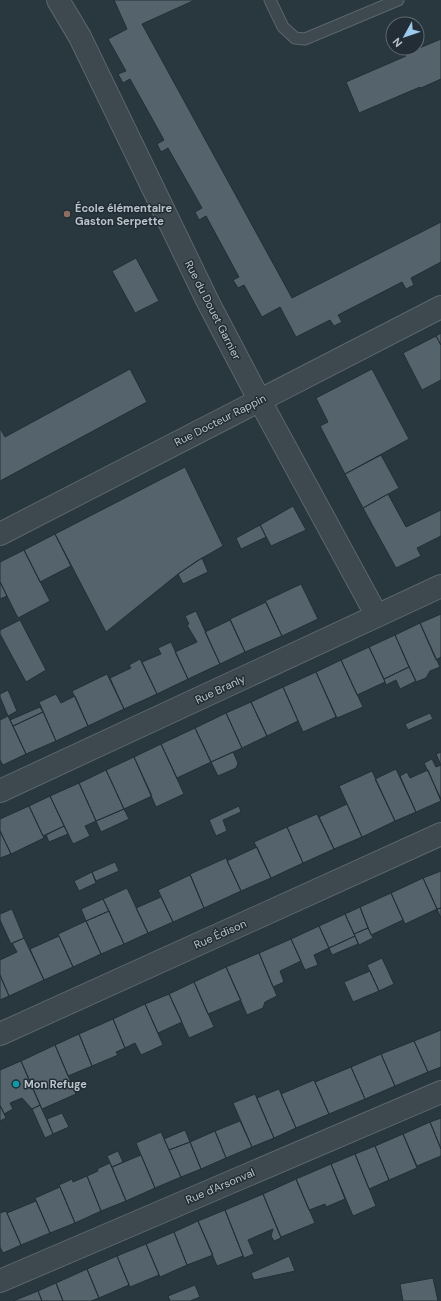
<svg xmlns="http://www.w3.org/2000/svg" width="441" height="1301" font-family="'DM Sans',sans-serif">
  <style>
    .building { fill: #55646c; stroke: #242f37 }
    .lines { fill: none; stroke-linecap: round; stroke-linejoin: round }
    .service-casing { stroke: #5b666d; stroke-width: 13 }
    .minor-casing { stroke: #5b666d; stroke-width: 24 }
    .service { stroke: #3d484f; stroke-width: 11 }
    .minor { stroke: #3d484f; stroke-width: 22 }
    .education-dot { fill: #8d6e63; stroke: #222d35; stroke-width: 1.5 }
    .culture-dot { fill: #0f9aa8; stroke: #222d35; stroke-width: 1.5 }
    .labels { text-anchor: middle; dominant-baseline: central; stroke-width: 3; stroke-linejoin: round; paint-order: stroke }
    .poi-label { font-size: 11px; font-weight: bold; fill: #bac3ca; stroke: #222d35; text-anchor: start }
    .street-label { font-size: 11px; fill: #bac3ca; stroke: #222d35 }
  </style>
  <rect width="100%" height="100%" fill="#29373f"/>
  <path class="building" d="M114,0h81l-53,24 150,274 149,-76v40l-30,16 3,7 -8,4 -4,-7 -64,33 4,7 -8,4 -4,-6 -34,17 -16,-30 -18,10 -18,-32 -6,3 -5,-8 6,-3 -33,-61 -7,4 -4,-8 7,-4 -34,-60 -7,4 -4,-8 7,-4 -34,-61 -7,4 -5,-9 8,-3 -18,-32 19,-10z
    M441,39v40l-20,9 -1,-1 -61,26 -13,-31 60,-26 -1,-2z
    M136,258l23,43 -24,12 -23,-42z
    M441,333v12l-5,-9z
    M436,336l5,9v35l-19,10 -19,-37z
    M130,369l17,33 -147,79v-53l5,9z
    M372,369l37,70 -64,35 -25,-48 8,-4 -12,-24z
    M381,455l18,33 -36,20 -18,-34z
    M185,467l38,79 -26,15 -19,13 -72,58 -51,-98z
    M388,494l18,33 35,-17v26l-24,12 4,8 -25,12 -33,-60z
    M293,506l13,24 -35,16 -11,-21z
    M260,525l6,12 -25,12 -5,-11z
    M55,534l16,32 -31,16 -16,-32z
    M24,550l26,51 -32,17 -18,-36v-20z
    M202,558l6,14 -25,12 -5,-10z
    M0,582l7,14 -7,3z
    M301,584l17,35 -36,17 -17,-35z
    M266,602l16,34 -37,16 -15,-33z
    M196,611l24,53 -32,15 -13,-27 22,-10 -10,-17 2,-1 -4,-8z
    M441,614v43l-5,3 -16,-37z
    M20,620l26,50 -20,12 -26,-48v-4z
    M230,620l15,32 -25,12 -15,-32z
    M420,623l20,44 -10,4 -4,7 -10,4 -21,-47z
    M395,635l14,32 -25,12 -15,-32z
    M171,642l17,37 -31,15 -15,-32 19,-8 -3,-6z
    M369,647l16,35 -28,13 -16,-35z
    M140,659l17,35 -33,15 -14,-31 21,-10 -2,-3z
    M341,660l22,47 -26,11 -21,-46z
    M409,667l7,14 -16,8 -4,-9 -10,5 -2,-6z
    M316,672l20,45 -33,15 -20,-45z
    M107,674l17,35 -36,17 -16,-35z
    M283,687l15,34 -31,15 -16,-34z
    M8,690l9,21 -9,5 -8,-19v-3z
    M56,694l5,9 14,-7 13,30 -32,15 -17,-39z
    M251,702l16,34 -25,12 -16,-35z
    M40,707l3,5 -30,14 -3,-6z
    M43,712l13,29 -30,13 -13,-28z
    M226,713l16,35 -31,14 -16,-34z
    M430,713l3,6 -25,11 -3,-6z
    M8,716l18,38 -23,11 -3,-5v-40z
    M195,728l16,34 -34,16 -16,-34z
    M161,744l23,50 -28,13 -22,-50z
    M233,752l5,11 -2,5 -18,8 -7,-14z
    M441,752v47l-17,-36 8,-4 4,8 5,-2 -5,-11z
    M134,757l18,39 -28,13 -18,-39z
    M396,769l20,43 -21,9 -20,-42z
    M106,770l18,39 -28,12 -17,-38z
    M428,770l13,31 -25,11 -16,-36 7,-4 3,6z
    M372,771l23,50 -33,16 -23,-51z
    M79,783l17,38 -11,5 5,10 -17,8 -23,-48z
    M50,796l14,30 -21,10 -14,-30z
    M347,804l15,33 -28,12 -15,-32z
    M29,806l15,32 -33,16 -11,-23v-12z
    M239,806l2,6 -18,8 4,11 -11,5 -7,-16z
    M124,809l5,10 -28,13 -5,-11z
    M317,814l17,35 -31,14 -16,-36z
    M64,826l4,8 -19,8 -3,-7z
    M287,827l16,36 -32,15 -17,-36z
    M0,831l11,23 -11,4z
    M257,847l14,31 -30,13 -14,-30z
    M226,858l15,33 -37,17 -14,-34z
    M115,862l4,9 -23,10 -4,-9z
    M441,871v37l-4,1 -14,-31z
    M92,872l4,11 -17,8 -5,-10z
    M190,875l14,33 -31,14 -15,-32z
    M423,878l14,31 -32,15 -14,-31z
    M127,888l21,45 -24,11 -21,-45z
    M391,893l12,27 -32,15 -11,-28z
    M161,897l12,25 -25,11 -12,-25z
    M103,899l6,12 -23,10 -5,-12z
    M360,907l8,21 -14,6 -9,-20z
    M441,908v10l-4,-9z
    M12,909l12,29 -13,6 -11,-24v-6z
    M109,911l15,33 -23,10 -15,-33z
    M345,914l10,22 -26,12 -10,-22z
    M86,921l15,33 -28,13 -15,-33z
    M319,926l10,22 -15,7 4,10 -13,5 -14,-31z
    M368,928l5,10 -14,7 -5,-11z
    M59,936l14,31 -29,13 -14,-31z
    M355,936l3,8 -26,11 -3,-7z
    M24,938l20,42 -35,16 -9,-21v-15l17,-8 -5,-9z
    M291,939l10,22 -21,10 4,11 -11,5 -14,-34z
    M259,953l18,43 -12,6 -2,6 -16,7 -21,-48z
    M382,958l12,26 -15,7 -12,-26z
    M226,967l15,33 -33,14 -14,-32z
    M370,971l9,20 -26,11 -9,-20z
    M0,975l9,21 -9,4z
    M194,982l20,45 -25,11 -20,-44z
    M169,994l13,28 -24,11 -13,-29z
    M145,1004l18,41 -22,10 -6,-12 -10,5 -12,-29z
    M113,1019l12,29 -9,4 2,3 -26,11 -13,-32z
    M441,1030v37l-13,5 -14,-31z
    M79,1034l13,32 -24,10 -13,-31z
    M414,1041l14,31 -33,14 -14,-32z
    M55,1045l21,49 -34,15 -21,-48z
    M381,1054l14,32 -30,13 -14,-32z
    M21,1061l19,44 -8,4 -10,-11 -12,5 3,6 -9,5 -4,-9v-35z
    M351,1067l14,32 -36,15 -14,-32z
    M314,1080l15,34 -33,14 -15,-34z
    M279,1089l17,39 -22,10 -17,-40z
    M255,1094l19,44 -22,9 -19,-44z
    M40,1105l13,29 -8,4 -13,-29z
    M1,1107l5,11 -6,3v-13z
    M62,1113l7,14 -16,7 -6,-15z
    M441,1118v31l-11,-27z
    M240,1121l12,26 -26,11 -11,-27z
    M430,1122l11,27v7l-24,10 -14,-32z
    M185,1130l5,12 -21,8 -5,-11z
    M215,1131l11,27 -25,11 -11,-27z
    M161,1132l20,45 -26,11 -19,-45z
    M403,1134l14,34 -28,12 -14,-34z
    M190,1142l11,27 -20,8 -12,-27z
    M375,1146l14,34 -20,9 -14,-35z
    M118,1151l5,11 -11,5 -5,-11z
    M355,1154l21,52 -23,10 -22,-52z
    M141,1155l14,33 -29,13 -14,-34z
    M110,1163l16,38 -25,10 -14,-35 11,-5 -1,-2z
    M331,1164l14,35 -19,8 -1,-3 -16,6 -13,-31z
    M87,1176l14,35 -26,12 -16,-38 13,-6 1,3z
    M296,1179l19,44 -34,14 -18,-43z
    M60,1187l15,36 -25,10 -15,-35z
    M263,1194l18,44 -7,3 -3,-5 2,-7 -25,11 6,14 -10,4 -19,-48z
    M36,1201l14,32 -29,12 -14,-32z
    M225,1210l18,46 -26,10 -19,-45z
    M6,1211l15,34 -18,8 -3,-6v-34z
    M198,1221l15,34 -26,10 -13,-33z
    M174,1232l13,33 -27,12 -14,-33z
    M146,1244l13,31 -29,12 -13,-31z
    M117,1256l12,29 -30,13 -12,-29z
    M289,1256l6,15 -41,9 -3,-7z
    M87,1269l12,29 -8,3h-28l-7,-18z
    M433,1278l5,23h-35l-3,-17z
    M56,1283l7,18h-21l-4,-10z
    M195,1285l5,12 -10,4h-20l-2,-5z
    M38,1291l4,10h-29z"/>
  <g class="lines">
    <defs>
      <path id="service" d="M270,0l13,27 12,11 10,1 93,-39"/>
      <path id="minor" d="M58,0l22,37 128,265 44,84 125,230
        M0,534l441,-227
        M0,791l441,-205
        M0,1034l441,-200
        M0,1281l441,-189"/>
    </defs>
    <use href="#service" class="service-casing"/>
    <use href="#minor" class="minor-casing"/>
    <use href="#service" class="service"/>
    <use href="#minor" class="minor"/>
  </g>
  <circle class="education-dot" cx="67" cy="214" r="4"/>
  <circle class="culture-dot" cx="16" cy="1084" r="4"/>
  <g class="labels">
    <g class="poi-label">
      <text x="75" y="208">École élémentaire<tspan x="75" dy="13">Gaston Serpette</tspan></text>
      <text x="24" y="1084">Mon Refuge</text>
    </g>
    <g class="street-label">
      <text transform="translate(213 310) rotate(63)">Rue du Douet Garnier</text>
      <text transform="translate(220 420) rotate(-27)">Rue Docteur Rappin</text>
      <text transform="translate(220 689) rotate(-25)">Rue Branly</text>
      <text transform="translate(220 934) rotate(-24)">Rue Édison</text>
      <text transform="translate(220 1186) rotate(-23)">Rue d'Arsonval</text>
    </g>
  </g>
  <g transform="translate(405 36) rotate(230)"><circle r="19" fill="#222d35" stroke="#5f6971"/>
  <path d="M0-3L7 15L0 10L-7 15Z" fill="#9bcaed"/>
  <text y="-6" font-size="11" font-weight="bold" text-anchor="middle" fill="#bac3ca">N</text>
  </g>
</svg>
